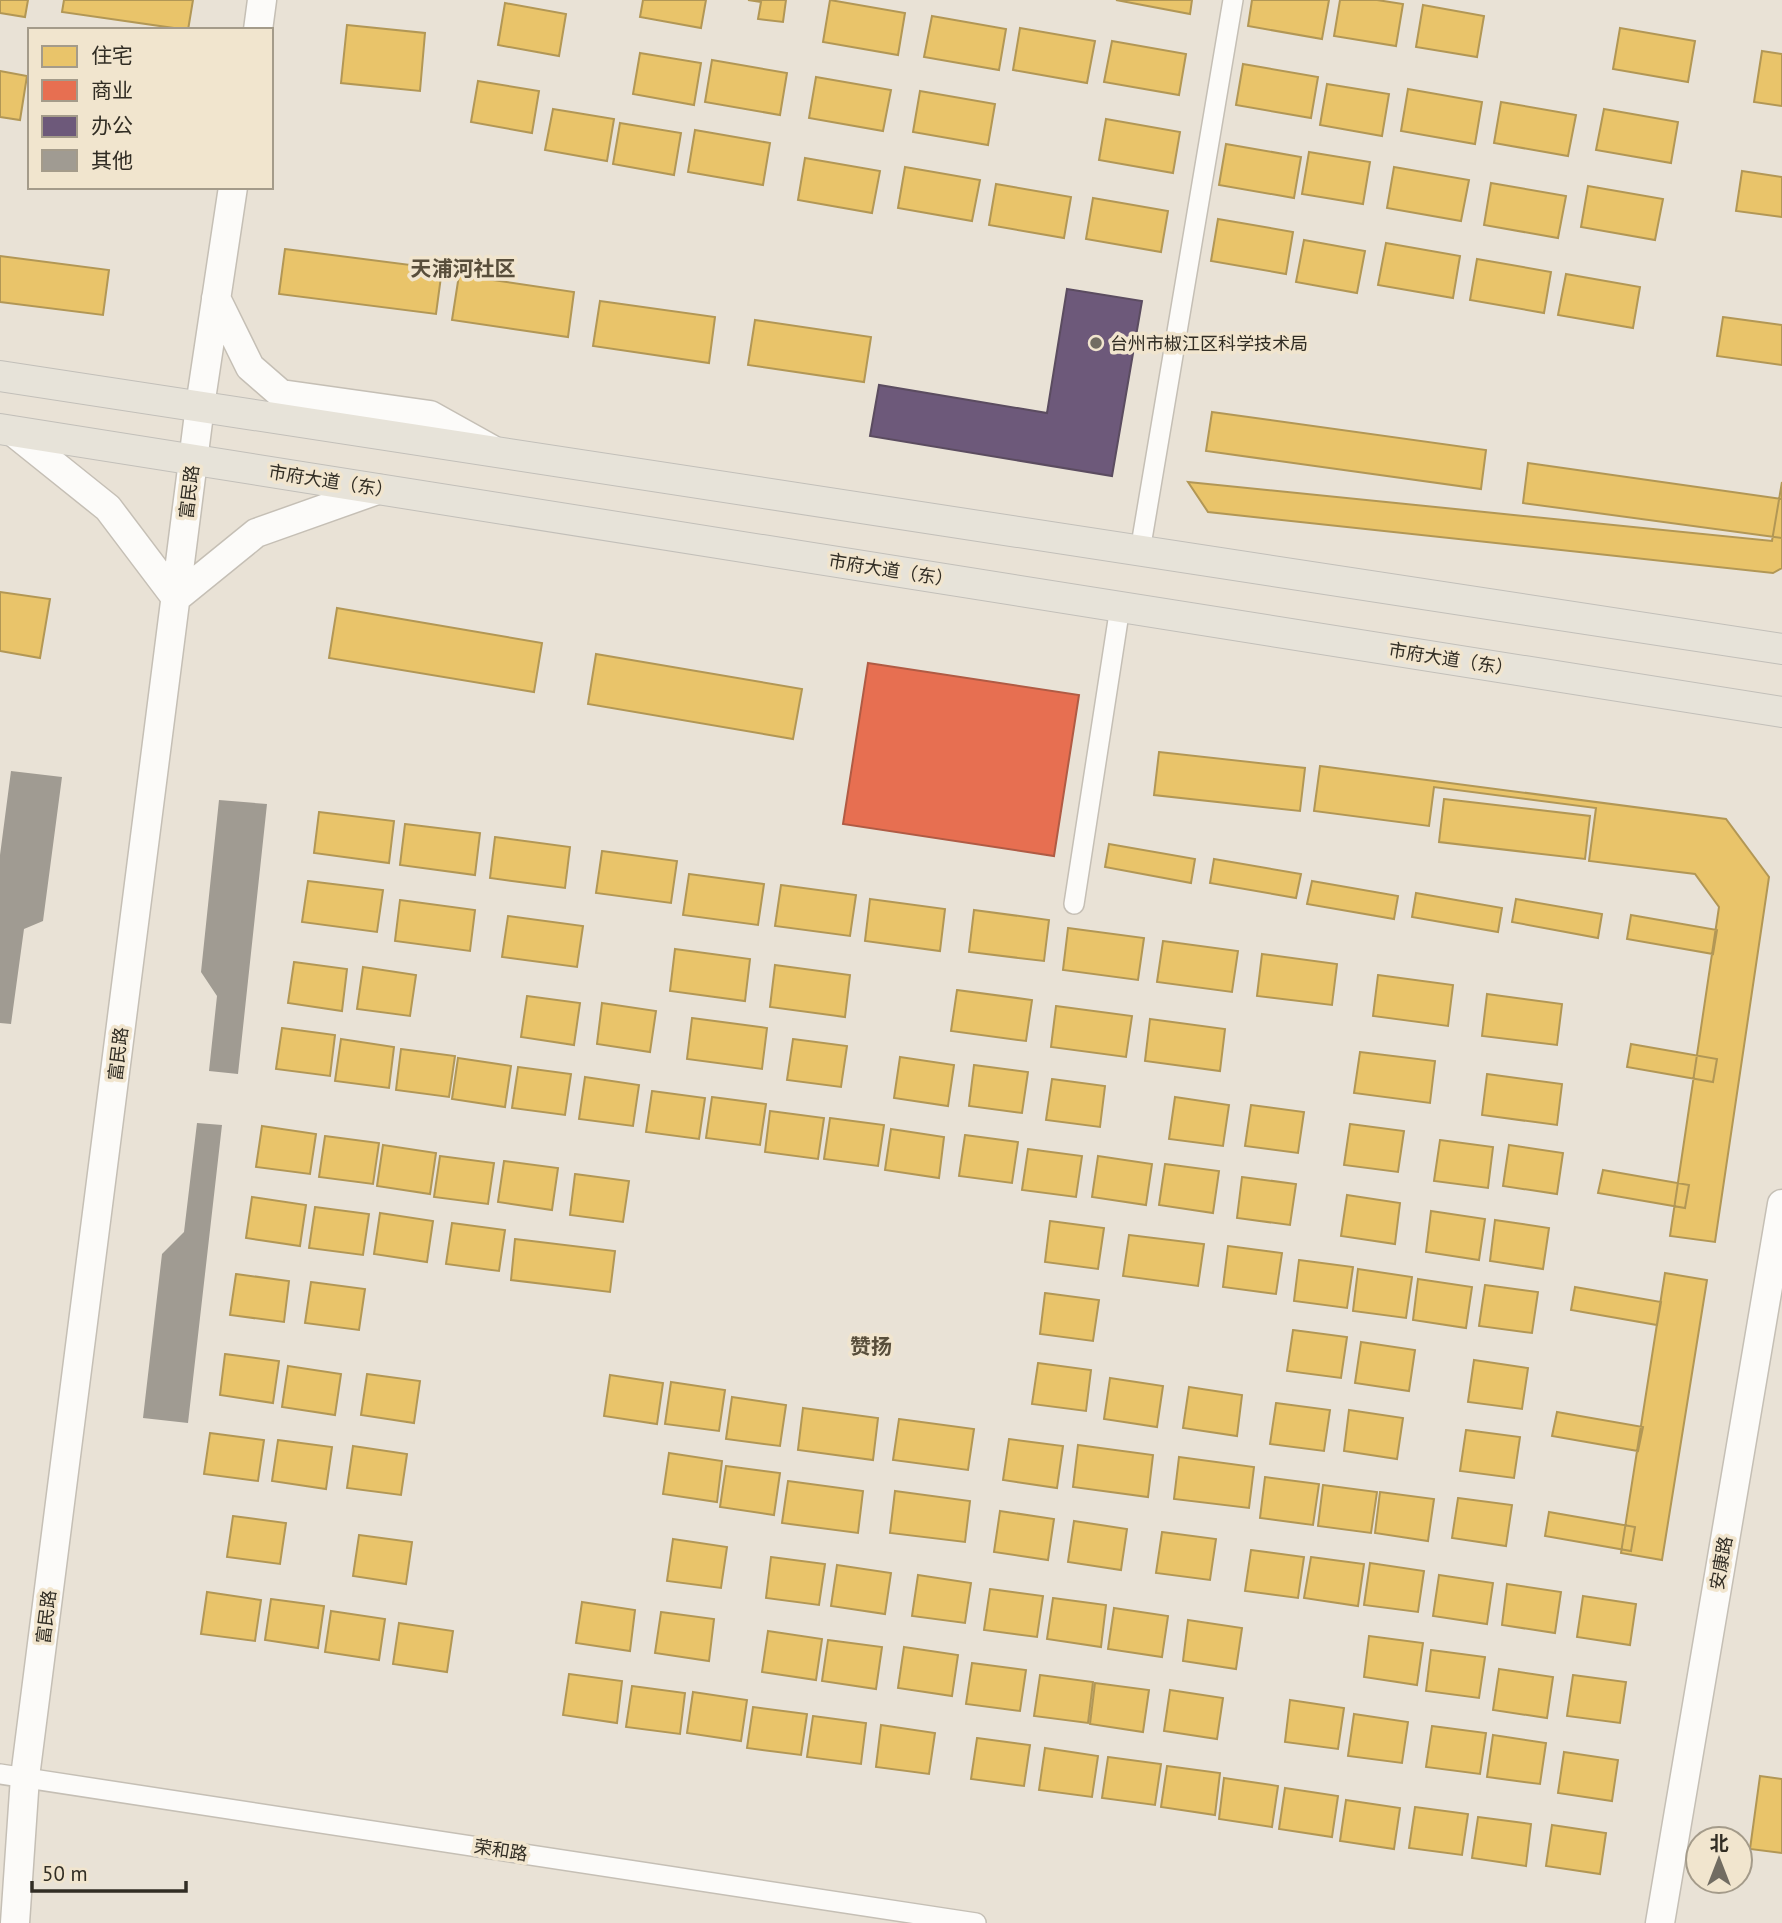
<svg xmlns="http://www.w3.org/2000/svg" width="1782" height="1923" font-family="'PT Sans','Noto Sans SC',sans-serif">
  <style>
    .homes { fill: #e9c46a; stroke: #b29755; stroke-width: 2 }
    .shops { fill: #e76f51; stroke: #b05b44; stroke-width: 2 }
    .offices { fill: #6d597a; stroke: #5b4c60; stroke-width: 2 }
    .building { fill: #a09b92 }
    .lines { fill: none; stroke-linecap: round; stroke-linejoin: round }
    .street-casing { stroke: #c5bfb5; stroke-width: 22 }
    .secondary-casing { stroke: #c5bfb5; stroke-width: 31 }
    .primary-casing { stroke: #c2bfb9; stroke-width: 32 }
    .street { stroke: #fcfbf9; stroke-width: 19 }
    .secondary { stroke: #fcfbf9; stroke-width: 28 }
    .primary { stroke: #e7e3d9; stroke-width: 30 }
    .poi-dot { fill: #716c62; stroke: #f1e5ce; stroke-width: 2.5 }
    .labels { text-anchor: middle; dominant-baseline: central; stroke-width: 7; stroke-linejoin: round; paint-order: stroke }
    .poi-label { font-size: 18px; fill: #312d24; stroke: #f1e5ce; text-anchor: start }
    .street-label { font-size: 18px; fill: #312d24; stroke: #f1e5ce }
    .quarter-label { font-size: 21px; font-weight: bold; fill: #584e3b; stroke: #f1e5ce }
  </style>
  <rect width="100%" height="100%" fill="#e9e2d6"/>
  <path class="homes" d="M0,0h28l-3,17 -25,-4z
    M64,0h129l-5,30 -126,-18z
    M643,0h63l-5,28 -61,-11z
    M748,0h38l-3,22 -25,-3 3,-17z
    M830,0l75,13 -7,42 -75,-13z
    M1116,0h76l-2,14z
    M1252,0h77l-7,39 -74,-13z
    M1340,0h37l26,4 -7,42 -62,-10z
    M505,3l61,11 -7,42 -61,-11z
    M1423,5l61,11 -7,41 -61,-10z
    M932,16l74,13 -7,41 -75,-13z
    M347,25l78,8 -5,58 -79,-8z
    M1020,28l75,13 -8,42 -74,-13z
    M1620,28l75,13 -7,41 -75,-13z
    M1112,41l74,13 -7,41 -75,-13z
    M1762,51l20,3v52l-28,-4z
    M640,53l61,10 -7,42 -61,-11z
    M712,60l75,13 -7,42 -75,-13z
    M1243,64l75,13 -7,41 -75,-13z
    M0,71l27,5 -7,44 -20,-3z
    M816,77l75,13 -8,41 -74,-13z
    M478,81l61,10 -7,42 -61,-11z
    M1327,84l62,10 -7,42 -62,-11z
    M1408,89l74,13 -7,42 -74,-13z
    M920,91l75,13 -7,41 -75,-13z
    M1501,102l75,13 -8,41 -74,-13z
    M553,109l61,10 -7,42 -62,-11z
    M1604,109l74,13 -7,41 -75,-13z
    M1106,119l74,13 -7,41 -74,-13z
    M620,123l61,10 -7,42 -61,-11z
    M695,130l75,13 -7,42 -75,-13z
    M1226,144l75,13 -7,41 -75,-13z
    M1309,152l61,10 -7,42 -61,-10z
    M805,158l75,13 -8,42 -74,-13z
    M905,167l75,13 -8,41 -74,-13z
    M1394,167l75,13 -8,41 -74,-13z
    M1742,171l40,6v40l-46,-6z
    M1491,183l75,13 -8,42 -74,-13z
    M996,184l75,13 -7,41 -75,-13z
    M1588,186l75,13 -8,41 -74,-13z
    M1093,198l75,13 -7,41 -75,-13z
    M1218,219l75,13 -7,42 -75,-13z
    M1304,240l61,11 -8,42 -61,-11z
    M1386,243l74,13 -7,42 -75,-13z
    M285,249l157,20 -6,45 -157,-20z
    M0,256l109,14 -6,45 -103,-13z
    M1477,259l74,13 -7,41 -74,-13z
    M1566,274l74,13 -7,41 -75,-13z
    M459,275l115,17 -6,45 -116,-17z
    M600,301l115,16 -6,46 -116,-17z
    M1723,317l59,8v40l-65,-9z
    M755,320l116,17 -7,45 -116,-17z
    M1212,412l274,38 -5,39 -275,-38z
    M1528,463l254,36v39l-259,-35z
    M1188,482l584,59 10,-59v86l-9,5 -565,-61z
    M0,592l50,7 -10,59 -40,-7z
    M337,608l205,35 -8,49 -205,-34z
    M596,654l206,35 -9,50 -205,-35z
    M859,735l205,35 -9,50 -205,-35z
    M1159,752l146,16 -5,43 -146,-16z
    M1320,766l406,53 43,58 -54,365 -45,-6 49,-329 -24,-33 -106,-13 7,-53 -162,-21 -5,39 -115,-15z
    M1444,799l146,17 -5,43 -146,-17z
    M319,812l75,9 -5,42 -75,-10z
    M405,824l75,9 -5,42 -75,-10z
    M495,837l75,10 -5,41 -75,-10z
    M1109,844l86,15 -4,24 -86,-16z
    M602,851l75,10 -6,42 -75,-10z
    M1214,859l87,15 -5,24 -86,-15z
    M689,874l75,10 -6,41 -75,-10z
    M308,881l75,9 -6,42 -75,-10z
    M1312,881l86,15 -4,23 -87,-15z
    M781,885l75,10 -6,41 -75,-10z
    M1416,893l86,15 -4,24 -86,-15z
    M870,899l75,10 -5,42 -75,-10z
    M1516,899l86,15 -4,24 -86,-16z
    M400,900l75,10 -5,41 -75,-10z
    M974,910l75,10 -5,41 -75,-9z
    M1631,915l86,15 -4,24 -86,-15z
    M508,916l75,10 -6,41 -75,-10z
    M1068,928l76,10 -6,42 -75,-10z
    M1163,941l75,10 -6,41 -75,-10z
    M675,949l75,10 -5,42 -75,-10z
    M1262,954l75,10 -5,41 -75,-9z
    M294,962l53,7 -5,42 -54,-8z
    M775,965l75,10 -5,42 -75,-10z
    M363,967l53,8 -6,41 -53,-7z
    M1378,975l75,10 -5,41 -75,-10z
    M957,990l75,10 -6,41 -75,-10z
    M1487,994l75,10 -5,41 -75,-9z
    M527,996l53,7 -6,42 -53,-8z
    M602,1003l54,8 -6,41 -53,-8z
    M1056,1006l76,10 -6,41 -75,-10z
    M692,1018l75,10 -5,41 -75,-10z
    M1150,1019l75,10 -5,42 -75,-10z
    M282,1028l53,7 -5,41 -54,-7z
    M341,1039l53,8 -5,41 -54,-7z
    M793,1039l54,7 -6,41 -54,-7z
    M1631,1044l86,15 -4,23 -86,-15z
    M401,1049l54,7 -6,41 -53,-7z
    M1360,1052l75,9 -5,42 -76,-10z
    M900,1057l54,8 -6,41 -54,-8z
    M458,1058l53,8 -6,41 -53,-8z
    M974,1065l54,7 -6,41 -53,-7z
    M518,1067l53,7 -6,41 -53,-7z
    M1487,1074l75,10 -5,41 -75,-10z
    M585,1077l54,8 -6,41 -54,-7z
    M1052,1079l53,7 -5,41 -54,-7z
    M652,1091l53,7 -6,41 -53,-7z
    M712,1097l54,7 -6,41 -54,-7z
    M1175,1097l54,8 -6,41 -54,-7z
    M1251,1105l53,7 -6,41 -53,-7z
    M770,1111l54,7 -6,41 -53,-7z
    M830,1118l54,7 -6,41 -54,-7z
    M1350,1124l54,7 -6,41 -54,-7z
    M262,1126l54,8 -6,40 -54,-7z
    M891,1129l53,8 -5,41 -54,-8z
    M965,1135l53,7 -6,41 -53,-7z
    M325,1136l54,7 -6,41 -54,-7z
    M1440,1140l53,7 -5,41 -54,-7z
    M383,1145l53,8 -6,41 -53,-8z
    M1509,1145l54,8 -6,41 -54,-8z
    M1028,1149l54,7 -6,41 -54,-7z
    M440,1156l54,7 -6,41 -54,-7z
    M1098,1156l54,8 -6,41 -54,-8z
    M504,1161l54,7 -6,42 -54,-8z
    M1165,1164l54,7 -6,42 -54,-8z
    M1603,1170l86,15 -4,23 -87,-15z
    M575,1174l54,7 -6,41 -53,-7z
    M1242,1177l54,7 -6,41 -53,-7z
    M1347,1195l53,8 -5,41 -54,-8z
    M252,1197l54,8 -6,41 -54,-8z
    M315,1207l54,7 -6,41 -54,-7z
    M1431,1211l54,8 -6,41 -53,-8z
    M380,1213l53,8 -6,41 -53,-8z
    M1495,1220l54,8 -6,41 -53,-8z
    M1050,1221l54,7 -6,41 -53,-7z
    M452,1223l53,7 -6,41 -53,-7z
    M1129,1235l75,9 -6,42 -75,-10z
    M515,1239l100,12 -5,41 -99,-12z
    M1228,1246l54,7 -6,41 -53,-7z
    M1299,1260l54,7 -6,41 -53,-7z
    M1358,1269l54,8 -6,41 -53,-7z
    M1665,1273l42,7 -45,280 -41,-7z
    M236,1274l53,7 -5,41 -54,-7z
    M1418,1279l54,8 -6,41 -53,-8z
    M311,1282l54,7 -6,41 -54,-7z
    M1485,1285l53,7 -6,41 -53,-7z
    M1575,1287l86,15 -4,23 -86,-15z
    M1045,1293l54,7 -6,41 -53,-7z
    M1293,1330l54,7 -6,41 -54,-7z
    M1361,1342l54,8 -6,41 -54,-8z
    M225,1354l54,7 -6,42 -53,-8z
    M1474,1360l54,8 -6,41 -54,-7z
    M1038,1363l53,7 -5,41 -54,-7z
    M288,1366l53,8 -6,41 -53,-8z
    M367,1374l53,7 -6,42 -53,-8z
    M610,1375l53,8 -6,41 -53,-8z
    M1110,1378l53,8 -6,41 -53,-8z
    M671,1382l54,8 -6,41 -54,-7z
    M1189,1387l53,8 -5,41 -54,-8z
    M732,1397l54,8 -6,41 -54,-7z
    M1276,1403l54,7 -6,41 -54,-7z
    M803,1408l75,10 -5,42 -75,-10z
    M1349,1410l54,8 -6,41 -53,-8z
    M1557,1412l86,15 -5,24 -86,-15z
    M899,1419l75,10 -6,41 -75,-10z
    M1466,1430l54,7 -6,41 -54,-7z
    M210,1433l54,7 -6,41 -54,-7z
    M1009,1439l54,7 -6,42 -54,-8z
    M278,1440l54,7 -6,42 -54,-8z
    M1078,1445l75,10 -5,42 -75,-10z
    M353,1446l54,8 -6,41 -54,-7z
    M669,1453l53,8 -5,41 -54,-8z
    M1179,1457l75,10 -5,41 -75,-9z
    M726,1466l54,7 -6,42 -54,-8z
    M1265,1477l54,7 -6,41 -53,-7z
    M788,1481l75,10 -5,42 -76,-10z
    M1323,1485l54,7 -6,41 -53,-7z
    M895,1491l75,10 -5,41 -75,-9z
    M1380,1492l54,7 -6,42 -53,-8z
    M1458,1498l54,7 -6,41 -54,-8z
    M1000,1511l54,8 -6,41 -54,-8z
    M1549,1512l86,15 -4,24 -86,-15z
    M233,1516l53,7 -6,41 -53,-7z
    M1074,1521l53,8 -6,41 -53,-8z
    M1162,1532l54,7 -6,41 -54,-7z
    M359,1535l53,7 -6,42 -53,-8z
    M673,1539l54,8 -6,41 -54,-7z
    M1251,1550l53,7 -6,41 -53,-7z
    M771,1557l54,7 -6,41 -53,-7z
    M1311,1557l53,7 -6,42 -54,-8z
    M1370,1563l54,8 -6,41 -54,-7z
    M837,1565l54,8 -6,41 -54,-8z
    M918,1575l53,8 -6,40 -53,-7z
    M1439,1575l54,8 -6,41 -54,-8z
    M1507,1584l54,8 -6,41 -53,-8z
    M990,1589l53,7 -6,41 -53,-7z
    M207,1592l54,8 -6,41 -54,-7z
    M1583,1596l53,8 -6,41 -53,-8z
    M1053,1598l53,7 -5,42 -54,-8z
    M271,1599l53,7 -6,42 -53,-8z
    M582,1602l53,8 -5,41 -54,-8z
    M1114,1608l54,8 -6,41 -54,-8z
    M331,1611l54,8 -6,41 -54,-8z
    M661,1612l53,7 -5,42 -54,-8z
    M1188,1620l54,8 -6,41 -53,-8z
    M399,1623l54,8 -6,41 -54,-8z
    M768,1631l54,8 -6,41 -54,-8z
    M1369,1636l54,7 -6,42 -53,-8z
    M828,1640l54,7 -6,42 -54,-8z
    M904,1647l54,8 -6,41 -54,-8z
    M1431,1650l54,7 -6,41 -53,-7z
    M972,1663l54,7 -6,41 -54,-7z
    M1499,1669l54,8 -6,41 -54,-8z
    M569,1674l53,7 -5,42 -54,-8z
    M1040,1675l53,7 -5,41 -54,-7z
    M1573,1675l53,7 -6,41 -53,-7z
    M1095,1683l54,7 -6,42 -53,-8z
    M632,1686l53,7 -5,41 -54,-7z
    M1170,1690l53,8 -6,41 -53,-8z
    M693,1692l54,8 -6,41 -54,-8z
    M1290,1700l54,8 -6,41 -53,-7z
    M753,1707l54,7 -6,41 -54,-7z
    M1354,1714l54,8 -6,41 -54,-7z
    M813,1716l53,7 -5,41 -54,-7z
    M881,1725l54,8 -6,41 -53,-7z
    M1432,1726l54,7 -6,41 -54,-7z
    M1493,1735l53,8 -6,41 -53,-7z
    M977,1738l53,7 -6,41 -53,-7z
    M1045,1748l53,8 -6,41 -53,-7z
    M1564,1752l54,8 -6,41 -54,-8z
    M1108,1757l53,7 -6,41 -53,-7z
    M1167,1766l53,7 -5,42 -54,-8z
    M1760,1776l22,3v74l-32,-4z
    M1224,1778l54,8 -6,41 -53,-8z
    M1285,1788l53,8 -6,41 -53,-8z
    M1346,1800l54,8 -6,41 -54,-8z
    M1415,1807l53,7 -6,41 -53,-7z
    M1478,1817l53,7 -5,42 -54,-8z
    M1552,1825l54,8 -6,41 -54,-8z"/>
  <path class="shops" d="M868,663l211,32 -25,161 -211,-32z"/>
  <path class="offices" d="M1067,289l75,12 -30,175 -242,-40 9,-51 168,28z"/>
  <path class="building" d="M11,771l51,6 -19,144 -19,8 -13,95 -11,-1v-168z
    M219,800l48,4 -29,270 -29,-3 8,-75 -16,-24z
    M197,1123l25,2 -34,298 -45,-5 19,-164 22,-22z"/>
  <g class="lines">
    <defs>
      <path id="street" d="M1140,551l93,-551
        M1074,904l46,-297
        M0,1774l976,149"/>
      <path id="secondary" d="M258,30l4,-30
        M216,298l34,69 31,27 149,21 61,34
        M12,431l96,77 68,90 80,-65 124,-44
        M15,1923l10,-146 175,-1371 33,-219
        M1660,1923l122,-719"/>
      <path id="primary" d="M0,376l1782,273
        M0,429l1782,283"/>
    </defs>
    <use href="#street" class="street-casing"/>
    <use href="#secondary" class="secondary-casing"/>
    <use href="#primary" class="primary-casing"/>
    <use href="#street" class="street"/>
    <use href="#secondary" class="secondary"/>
    <use href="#primary" class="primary"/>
  </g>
  <circle class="poi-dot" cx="1096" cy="343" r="7"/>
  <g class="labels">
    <g class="poi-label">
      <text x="1110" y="343">台州市椒江区科学技术局</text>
    </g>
    <g class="street-label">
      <text transform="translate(331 481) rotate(9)">市府大道（东）</text>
      <text transform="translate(189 492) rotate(-83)">富民路</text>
      <text transform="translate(891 570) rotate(9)">市府大道（东）</text>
      <text transform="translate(1451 659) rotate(9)">市府大道（东）</text>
      <text transform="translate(118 1054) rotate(-83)">富民路</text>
      <text transform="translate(1721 1563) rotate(-80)">安康路</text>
      <text transform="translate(46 1617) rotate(-83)">富民路</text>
      <text transform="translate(501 1850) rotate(9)">荣和路</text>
    </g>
    <g class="quarter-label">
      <text x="463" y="268">天浦河社区</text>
      <text x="871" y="1346">赞扬</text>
    </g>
  </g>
  <rect x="28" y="28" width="245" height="161" fill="#f1e5ce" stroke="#a49b8a" stroke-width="2"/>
  <rect x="42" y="46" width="35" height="21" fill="#e9c46a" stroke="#a49b8a" stroke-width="2"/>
  <text x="91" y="63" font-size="21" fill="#312d24">住宅</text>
  <rect x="42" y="80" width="35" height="21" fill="#e76f51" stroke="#a49b8a" stroke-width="2"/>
  <text x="91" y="98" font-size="21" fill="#312d24">商业</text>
  <rect x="42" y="116" width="35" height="21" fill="#6d597a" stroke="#a49b8a" stroke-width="2"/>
  <text x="91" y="133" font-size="21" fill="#312d24">办公</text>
  <rect x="42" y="150" width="35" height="21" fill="#a09b92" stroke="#a49b8a" stroke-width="2"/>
  <text x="91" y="168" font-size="21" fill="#312d24">其他</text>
  <g transform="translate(1719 1860)"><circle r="33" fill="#f1e5ce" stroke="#a49b8a" stroke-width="2"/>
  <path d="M0-5L12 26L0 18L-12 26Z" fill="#716c62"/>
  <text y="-10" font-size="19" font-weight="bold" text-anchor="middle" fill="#312d24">北</text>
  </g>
  <path d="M32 1881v10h154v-10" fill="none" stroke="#312d24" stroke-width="3.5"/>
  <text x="42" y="1881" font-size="21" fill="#312d24" stroke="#f1e5ce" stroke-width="5" paint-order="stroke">50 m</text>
</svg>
